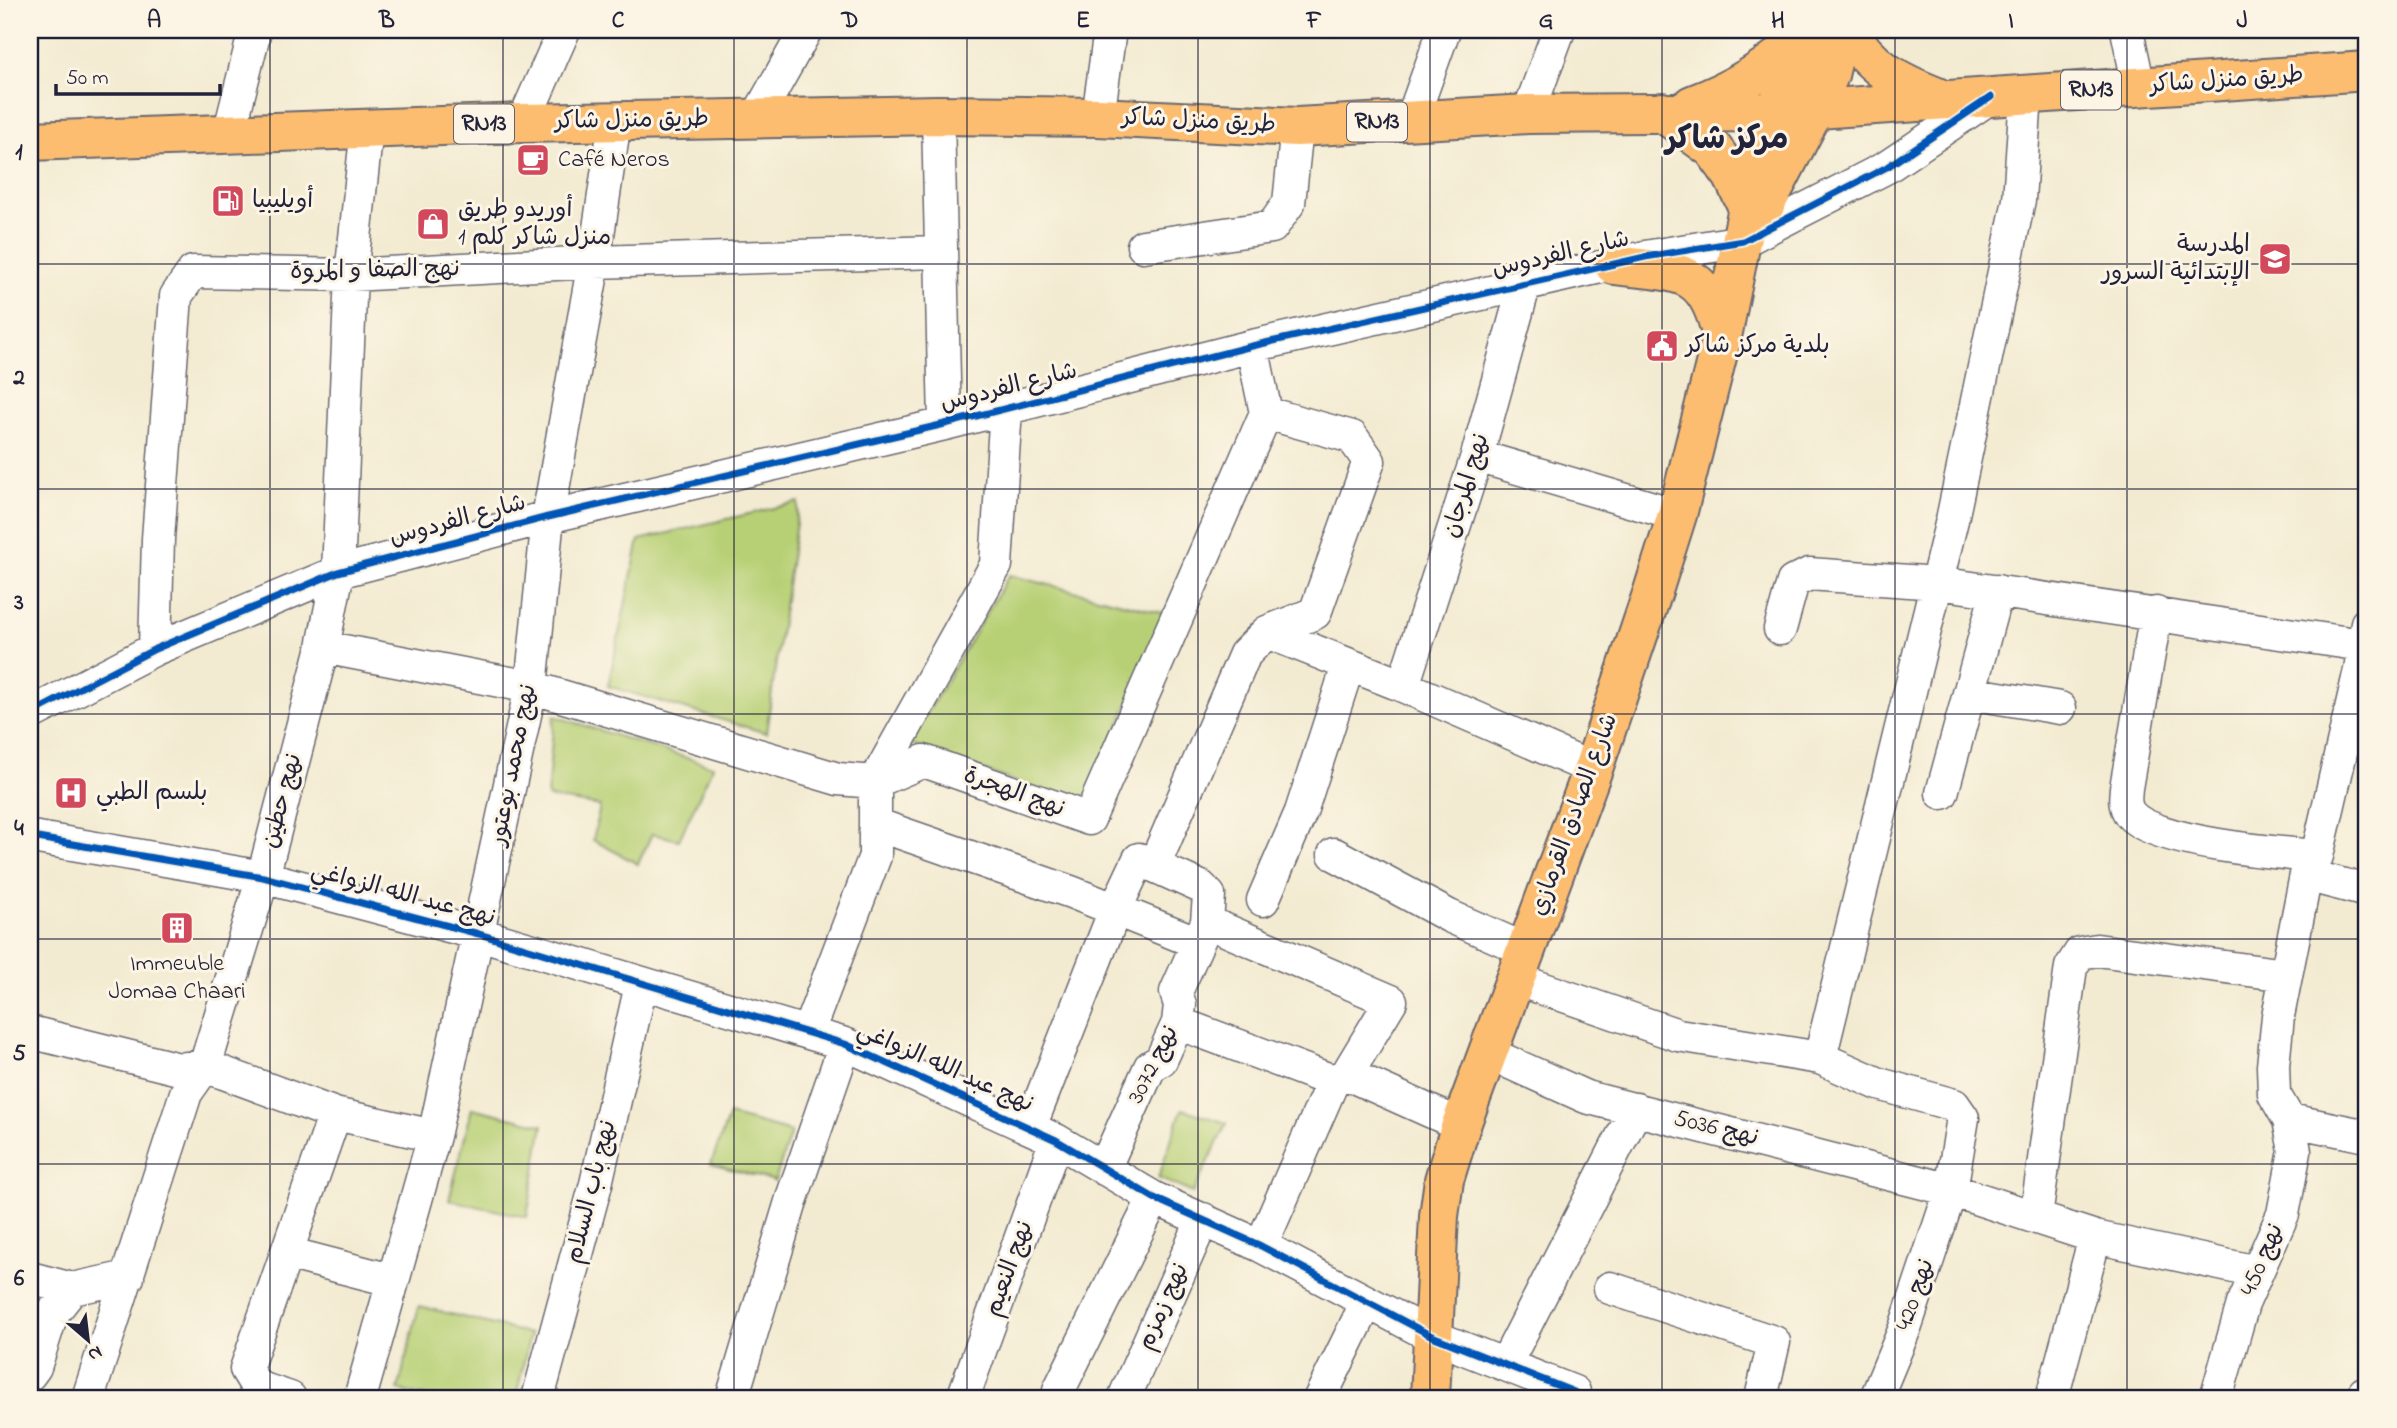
<svg xmlns="http://www.w3.org/2000/svg" width="2397" height="1428" font-family="'Indie Flower','Playpen Sans Arabic',sans-serif">
  <style>
    .green { fill: #b7d075; stroke: #6c7958; stroke-width: 2 }
    .lines { fill: none; stroke-linecap: round; stroke-linejoin: round }
    .minor-casing { stroke: #6b6870; stroke-width: 35 }
    .major-casing { stroke: #6b6870; stroke-width: 42 }
    .minor { stroke: #fff; stroke-width: 32 }
    .major { stroke: #fcbd6f; stroke-width: 38 }
    .cycleway-casing { stroke: #fcf5e5; stroke-width: 11 }
    .cycleway { stroke: #0057b8; stroke-width: 7 }
    .grid { fill: none; stroke: #22223b; stroke-width: 2; stroke-opacity: 0.55 }
    .labels { text-anchor: middle; dominant-baseline: central; stroke-width: 6; stroke-linejoin: round; paint-order: stroke }
    .shield { fill: #fcf5e5; stroke: #63616e; stroke-width: 2 }
    .shield-label { font-size: 23px; font-weight: bold; fill: #22223b }
    .street-label { font-size: 24px; fill: #22223b; stroke: #fcf5e5 }
    .poi-label { font-size: 24px; fill: #22223b; stroke: #fcf5e5; text-anchor: start }
    .district-label { font-size: 32px; font-weight: bold; fill: #22223b; stroke: #fcf5e5 }
    .neatline { fill: none; stroke: #22223b; stroke-width: 2.5 }
    .grid-label { font-size: 23px; text-anchor: middle; font-weight: bold; fill: #22223b }
  </style>
  <rect width="100%" height="100%" fill="#fcf5e5"/>
  <filter id="ink" filterUnits="userSpaceOnUse"><feTurbulence type="fractalNoise" baseFrequency=".0143" numOctaves="2"/><feDisplacementMap in="SourceGraphic" scale="14" xChannelSelector="R" yChannelSelector="G"/><feConvolveMatrix kernelMatrix="1 2 1 2 8 2 1 2 1" color-interpolation-filters="sRGB"/></filter>
  <filter id="wash" filterUnits="userSpaceOnUse"><feTurbulence type="fractalNoise" baseFrequency=".00686" numOctaves="4" result="noise"/><feDisplacementMap in="SourceGraphic" scale="28" xChannelSelector="R" yChannelSelector="G"/><feGaussianBlur stdDeviation="1.57" result="paint"/><feColorMatrix in="noise" values="0 0 0 0 0 0 0 0 0 0 0 0 0 0 0 0 0 1.4 0 .05"/><feComposite in="paint" operator="in"/></filter>
  <g filter="url(#wash)">
    <rect width="100%" height="100%" fill="#f3ebd1"/>
    <path class="green" d="M799,502l-33,231 -158,-47 31,-146z
      M1009,575l158,39 -83,192 -175,-62z
      M554,716l159,50 -34,74 -27,-6 -14,30 -45,-24 7,-34 -53,-9z
      M472,1108l71,17 -16,92 -78,-17z
      M1182,1109l45,14 -34,70 -35,-15z
      M729,1115l62,17 -16,49 -64,-17z
      M419,1306l111,28 -14,64h-87l-31,-8z"/>
  </g>
  <g filter="url(#ink)">
    <g class="lines">
      <defs>
        <path id="minor" d="M2127,30l12,57
          M1528,114l31,-84
          M938,115l7,309
          M1098,117l12,-87
          M756,119l50,-89
          M1412,119l32,-89
          M523,123l41,-93
          M229,134l26,-104
          M1143,246l129,-19 17,-24 8,-76
          M1477,456l200,59
          M2156,613l-30,175c-1,10 -2,18 4,26 23,29 148,39 187,42
          M1780,629l13,-47 16,-8 129,9 425,62
          M1267,632l136,54 190,83
          M323,647l208,40 307,92 37,3 49,-21 165,58 177,-406 -14,-67
          M155,649l3,-110 18,-243 17,-24 158,3 243,-13 345,-10
          M1403,686l74,-230 48,-173
          M1969,693l91,15
          M30,714l125,-65 183,-77 210,-55 397,-93 307,-78 393,-89 98,-16 144,-74 104,-70
          M1942,793l55,-202
          M875,824l196,68 125,50
          M32,837l231,40 216,57 366,110 211,96 98,58 107,48 171,90 142,56
          M1334,854l115,62 77,34
          M2306,875l61,16
          M1263,900l38,-88 47,-146
          M1207,922l184,79 -44,73
          M1515,979l163,56 142,23 59,26 75,21 9,13 -12,72 -46,138 -29,70
          M1178,1023l155,58
          M30,1032l149,37 26,-3 130,48 99,22
          M808,1032l67,-176v-74l121,-217 10,-157
          M1488,1053l98,44 365,93 144,47 162,35
          M1820,1058l132,-538 67,-320 7,-105
          M2289,1120l78,16
          M1030,1127l85,-217 24,-51 15,7
          M1104,1169l46,-102 11,-7 17,-37 2,-18 -4,-13 31,-70 2,-27 -8,-8 -47,-21 91,-212 22,-22 48,-19 54,-152 -17,-24 -86,-24
          M2036,1217l35,-250 9,-14 17,-3 189,25
          M1261,1246l72,-165 14,-7 114,51
          M287,1253l104,27
          M30,1278l42,11 56,-12
          M1610,1288l164,54 -13,56
          M1505,1365l131,-256
          M30,1374l5,-7 17,-53 20,-25
          M1059,1390l95,-192
          M2364,1393h3
          M88,1398l98,-305 19,-27 58,-189 60,-230 15,-75 13,-297 16,-147
          M290,1398l-33,-11 -11,-18 89,-255
          M360,1398l74,-262 97,-449 17,-170 46,-255 21,-141
          M538,1398l58,-214 45,-199
          M732,1398l61,-203 52,-151
          M963,1398l93,-258
          M1127,1398l-2,-2 78,-177
          M1320,1398l47,-96
          M2052,1398l43,-161
          M2216,1398l27,-94 40,-90 12,-63 -6,-31 -15,-26 -1,-28 5,-50 28,-141 11,-19 43,-186 7,-47"/>
        <path id="major" d="M1849,30c19,37 50,52 88,67
          M1692,105c44,-16 80,-38 113,-71
          M1662,112l51,37 19,26 16,32
          M30,141l493,-18 415,-8 160,2 199,10 231,-13 246,-2 593,-41
          M1763,209l52,-100 14,-34 11,-45
          M1614,265c64,8 92,0 108,72
          M1430,1398l9,-182 5,-36 17,-55 132,-356 60,-178 24,-76 45,-178 26,-130 26,-95 40,-82"/>
      </defs>
      <use href="#minor" class="minor-casing"/>
      <use href="#major" class="major-casing"/>
      <use href="#minor" class="minor"/>
      <use href="#major" class="major"/>
      <defs>
        <path id="cycleway" d="M30,714l125,-65 183,-77 210,-55 397,-93 307,-78 393,-89 98,-16 144,-74 104,-70
          M32,837l231,40 216,57 366,110 211,96 98,58 107,48 171,90 142,56"/>
      </defs>
      <use href="#cycleway" class="cycleway-casing"/>
      <use href="#cycleway" class="cycleway"/>
    </g>
  </g>
  <path class="grid" d="M270,30v1368M503,30v1368M734,30v1368M967,30v1368M1198,30v1368M1430,30v1368M1662,30v1368M1895,30v1368M2127,30v1368M30,264h2337M30,489h2337M30,714h2337M30,939h2337M30,1164h2337"/>
  <defs>
    <symbol id="cafe-square" viewBox="-11 -11 22 22"><rect x="-9" y="-9" width="18" height="18" rx="4" fill="#d1495b" stroke="#fcf5e5"/><path d="M-5.5-4.5H6V0H3Q3 3.5 0 3.5H-2.5Q-5.5 3.5-5.5 0ZM3-3.2v2h1.7v-2ZM-6 4.5H4V6H-6Z" fill="#fff"/></symbol>
    <symbol id="fuel-square" viewBox="-11 -11 22 22"><rect x="-9" y="-9" width="18" height="18" rx="4" fill="#d1495b" stroke="#fcf5e5"/><path d="M-5.5-6h7V0h2V4h1.3V-2.5L3-4.5l.8-.8L6-3V5H2.5V1h-1V6h-7ZM-4.2-4.7v3.2H.2V-4.7Z" fill="#fff"/></symbol>
    <symbol id="shop-square" viewBox="-11 -11 22 22"><rect x="-9" y="-9" width="18" height="18" rx="4" fill="#d1495b" stroke="#fcf5e5"/><path d="M-5-2.5h2.3a2.7 3.5 0 0 1 5.4 0H5L5.5 6h-11ZM-1.5-2.5h3a1.5 2.3 0 0 0-3 0Z" fill="#fff"/></symbol>
    <symbol id="school-square" viewBox="-11 -11 22 22"><rect x="-9" y="-9" width="18" height="18" rx="4" fill="#d1495b" stroke="#fcf5e5"/><path d="M0-5L7-2L0 1L-7-2ZM-4 1L0 2.5L4 1V4Q0 6-4 4Z" fill="#fff"/></symbol>
    <symbol id="civic-square" viewBox="-11 -11 22 22"><rect x="-9" y="-9" width="18" height="18" rx="4" fill="#d1495b" stroke="#fcf5e5"/><path d="M-.6-6.5H3V-4.5H.6V-3L4-1V1h2V6H-6V1h2V-1L-.6-3ZM-1.2 2.5V6h2.4V2.5Z" fill="#fff"/></symbol>
    <symbol id="hospital-square" viewBox="-11 -11 22 22"><rect x="-9" y="-9" width="18" height="18" rx="4" fill="#d1495b" stroke="#fcf5e5"/><path d="M-5-5h3v3.5h4V-5h3V5h-3V1.5h-4V5h-3Z" fill="#fff"/></symbol>
    <symbol id="building-square" viewBox="-11 -11 22 22"><rect x="-9" y="-9" width="18" height="18" rx="4" fill="#d1495b" stroke="#fcf5e5"/><path d="M-4-6H4V6H1V3H-1V6H-4ZM-2.5-4.3h1.7v1.8h-1.7ZM.8-4.3h1.7v1.8H.8ZM-2.5-1h1.7V.8h-1.7ZM.8-1h1.7V.8H.8Z" fill="#fff"/></symbol>
  </defs>
  <g fill-rule="evenodd">
    <use href="#cafe-square" x="514" y="141" width="38" height="38"/>
    <use href="#fuel-square" x="209" y="182" width="38" height="38"/>
    <use href="#shop-square" x="414" y="205" width="38" height="38"/>
    <use href="#school-square" x="2256" y="240" width="38" height="38"/>
    <use href="#civic-square" x="1643" y="327" width="38" height="38"/>
    <use href="#hospital-square" x="52" y="774" width="38" height="38"/>
    <use href="#building-square" x="158" y="909" width="38" height="38"/>
  </g>
  <g class="labels">
    <g class="shield">
      <rect x="2061" y="70.5" width="60" height="39" rx="5"/>
      <rect x="1347" y="102.5" width="60" height="39" rx="5"/>
      <rect x="454" y="104.5" width="60" height="39" rx="5"/>
    </g>
    <g class="shield-label">
      <text x="2091" y="90">RN13</text>
      <text x="1377" y="122">RN13</text>
      <text x="484" y="124">RN13</text>
    </g>
    <g class="street-label">
      <text transform="translate(2227 81) rotate(-4)">طريق منزل شاكر</text>
      <text transform="translate(632 121) rotate(-1)">طريق منزل شاكر</text>
      <text transform="translate(1199 122) rotate(3)">طريق منزل شاكر</text>
      <text transform="translate(1561 255) rotate(-13)">شارع الفردوس</text>
      <text transform="translate(375 271) rotate(-1)">نهج الصفا و المروة</text>
      <text transform="translate(1009 388) rotate(-14)">شارع الفردوس</text>
      <text transform="translate(1467 486) rotate(-73)">نهج المرجان</text>
      <text transform="translate(458 521) rotate(-15)">شارع الفردوس</text>
      <text transform="translate(514 765) rotate(-79)">نهج محمد بوعتور</text>
      <text transform="translate(1014 793) rotate(20)">نهج الهجرة</text>
      <text transform="translate(283 801) rotate(-75)">نهج حطين</text>
      <text transform="translate(1575 815) rotate(-70)">شارع الصادق القرمازي</text>
      <text transform="translate(403 895) rotate(15)">نهج عبد الله الزواغي</text>
      <text transform="translate(1154 1065) rotate(-63)">نهج 3072</text>
      <text transform="translate(945 1068) rotate(24)">نهج عبد الله الزواغي</text>
      <text transform="translate(1716 1129) rotate(14)">نهج 5036</text>
      <text transform="translate(592 1192) rotate(-76)">نهج باب السلام</text>
      <text transform="translate(2263 1260) rotate(-67)">نهج 450</text>
      <text transform="translate(1010 1269) rotate(-70)">نهج النعيم</text>
      <text transform="translate(1916 1295) rotate(-71)">نهج 420</text>
      <text transform="translate(1164 1307) rotate(-66)">نهج زمزم</text>
    </g>
    <g class="poi-label">
      <text x="558" y="160">Café Neros</text>
      <text x="252" y="201">أويليبيا</text>
      <text x="458" y="210">أوريدو طريق<tspan x="458" dy="28">منزل شاكر كلم 1</tspan></text>
      <text x="2250" y="245" text-anchor="end">المدرسة<tspan x="2250" dy="28">الإبتدائية السرور</tspan></text>
      <text x="1686" y="346">بلدية مركز شاكر</text>
      <text x="96" y="793">بلسم الطبي</text>
      <text x="177" y="964" text-anchor="middle">Immeuble<tspan x="177" dy="28">Jomaa Chaari</tspan></text>
    </g>
    <g class="district-label">
      <text x="1727" y="140">مركز شاكر</text>
    </g>
  </g>
  <rect width="2397" height="1428" fill="none" stroke="#fcf5e5" stroke-width="77"/>
  <g transform="translate(88 1340) rotate(152)" stroke="#fcf5e5" stroke-width="5" paint-order="stroke">
  <path d="M0-5L12 26L0 18L-12 26Z" fill="#22223b"/>
  <text y="-10" font-size="19" font-weight="bold" text-anchor="middle" fill="#22223b">N</text>
  </g>
  <path d="M56 84v10h164v-10" fill="none" stroke="#22223b" stroke-width="3.5"/>
  <text x="66" y="84" font-size="21" fill="#22223b" stroke="#fcf5e5" stroke-width="5" paint-order="stroke">50 m</text>
  <rect x="38" y="38" width="2320" height="1352" class="neatline"/>
  <g class="grid-label">
    <text x="154" y="27">A</text>
    <text x="387" y="27">B</text>
    <text x="618" y="27">C</text>
    <text x="850" y="27">D</text>
    <text x="1083" y="27">E</text>
    <text x="1314" y="27">F</text>
    <text x="1546" y="27">G</text>
    <text x="1778" y="27">H</text>
    <text x="2011" y="27">I</text>
    <text x="2242" y="27">J</text>
    <text x="19" y="159">1</text>
    <text x="19" y="384">2</text>
    <text x="19" y="609">3</text>
    <text x="19" y="835">4</text>
    <text x="19" y="1060">5</text>
    <text x="19" y="1285">6</text>
  </g>
</svg>
